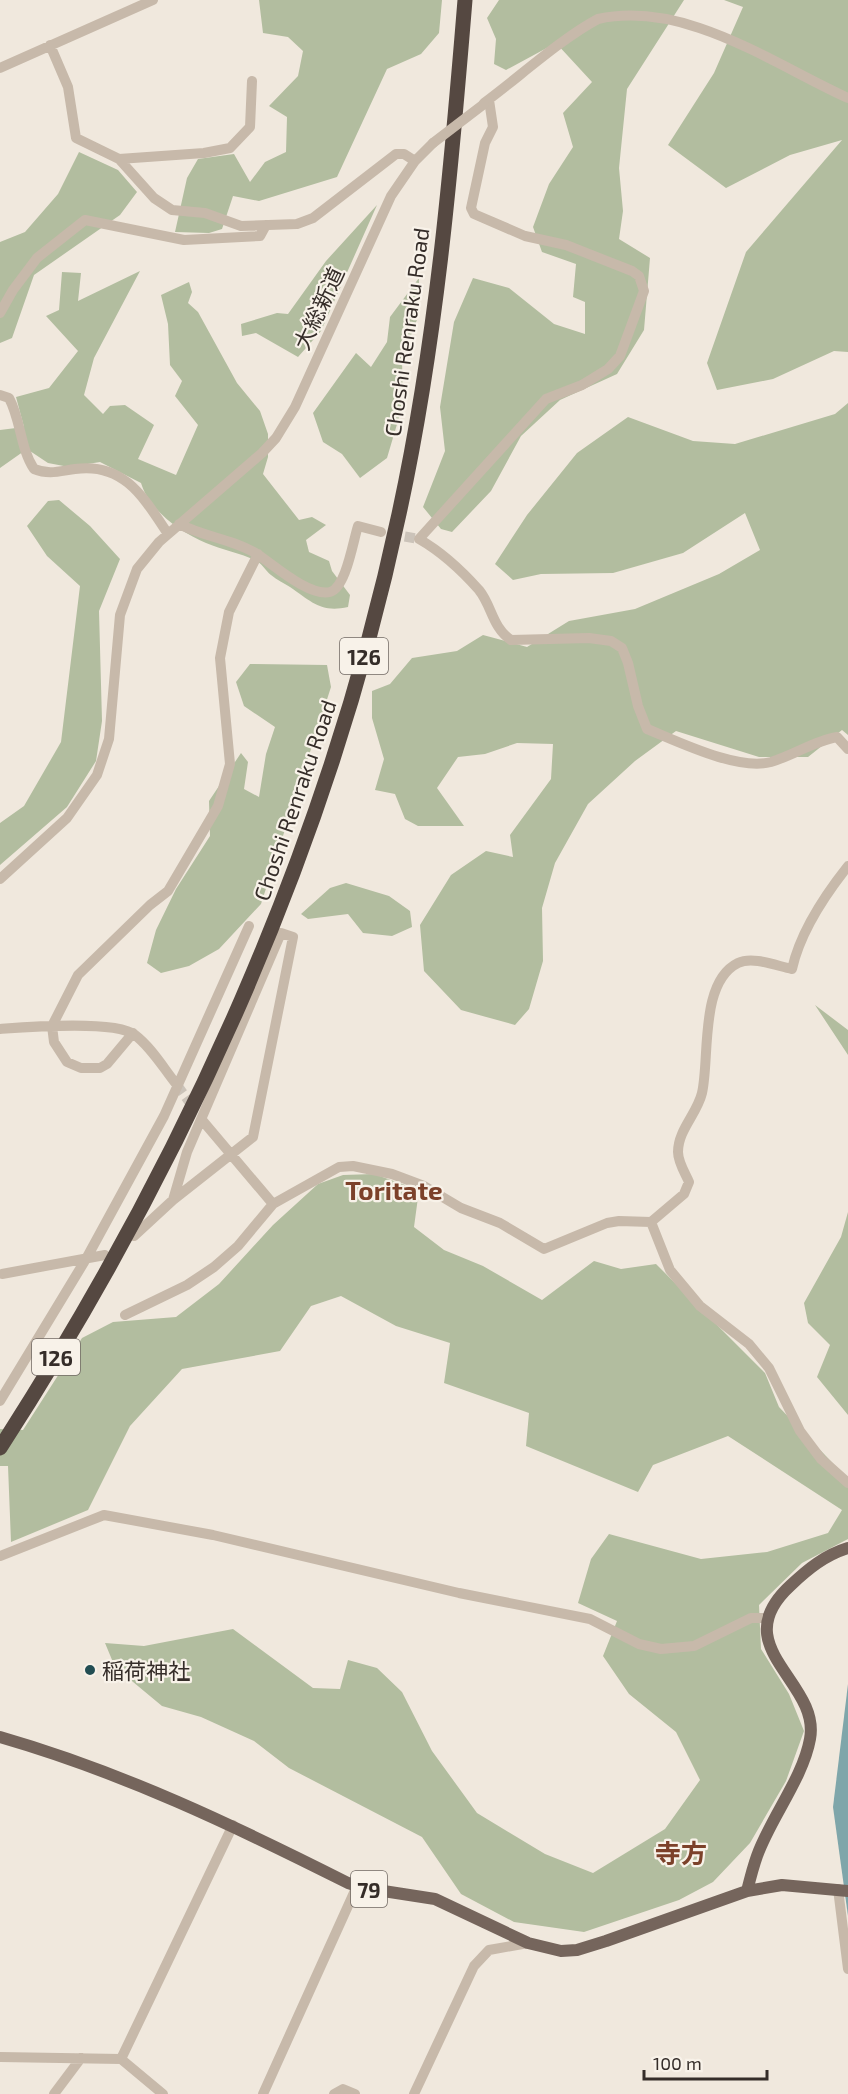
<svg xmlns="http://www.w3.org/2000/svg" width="848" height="2094" font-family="'Exo 2','Noto Sans JP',sans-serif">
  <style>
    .green { fill: #b2bd9f }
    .water { fill: #7fa6aa }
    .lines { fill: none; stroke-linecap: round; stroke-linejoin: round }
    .minor-tunnel { stroke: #cbc3b9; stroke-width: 10; stroke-dasharray: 10 5; stroke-linecap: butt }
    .minor { stroke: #c7b9aa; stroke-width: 10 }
    .major { stroke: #75655c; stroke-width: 12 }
    .highway { stroke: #554841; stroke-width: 15 }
    .minor-bridge { stroke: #c7b9aa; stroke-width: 10 }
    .poi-dot { fill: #224d52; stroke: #f8f2e9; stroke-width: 2 }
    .labels { text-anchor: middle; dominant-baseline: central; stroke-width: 4.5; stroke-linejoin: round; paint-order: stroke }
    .shield { fill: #f8f2e9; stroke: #706863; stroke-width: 1.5 }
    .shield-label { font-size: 21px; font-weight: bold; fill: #352d29 }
    .street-label { font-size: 22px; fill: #352d29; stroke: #f8f2e9 }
    .poi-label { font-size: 22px; fill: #352d29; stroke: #f8f2e9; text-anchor: start }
    .quarter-label { font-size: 26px; font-weight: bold; fill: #7c412a; stroke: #f8f2e9 }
  </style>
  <rect width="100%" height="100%" fill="#f0e8dd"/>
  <path class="green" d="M259,0h183l-3,33 -18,21 -34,15 -50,108 -78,24 -26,-5 -11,33 -13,4 -34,-1 12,-54 11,-19 36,-5 16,28 15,-20 21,-10 1,-35 -18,-11 29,-30 5,-25 -15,-14 -25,-4z
    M499,0h185l-57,89 -8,79 4,43 -4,28 31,19 -6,72 -27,44 -57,26 -39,36 -30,55 -39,41 -11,-3 -18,-22 22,-56 -5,-44 14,-85 19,-44 36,10 45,36 31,10v-32l-12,-5 3,-33 -34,-12 -9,-25 16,-43 24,-37 -10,-34 29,-31 -36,-39 -50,27 -12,-6 2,-25 -9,-21z
    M724,0h124v352l-14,-1 -61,28 -56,11 -10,-27 39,-111 96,-112 -52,15 -64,33 -58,-43 46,-72 29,-66z
    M79,152l39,18 19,22 -17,23 -86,60 -22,63 -12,5v-101l25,-10 33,-38z
    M377,205l-56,126 -23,26 -42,-24 -14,3 -1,-12 36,-11 11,1 38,-53z
    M140,271l-46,87 -10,37 19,19 7,-8 15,-1 29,20 -16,34 38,16 22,-50 -23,-29 7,-15 -12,-16 -2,-41 -7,-29 28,-13 3,10 -4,11 10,9 39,71 23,28 8,23v23l-5,17 36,46 13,-3 14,8 -20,15 3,12 20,9 3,10 18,24 -2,12c-27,6 -36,-5 -58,-20 -6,-4 -13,-7 -19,-12 -5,-4 -8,-10 -13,-13 -16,-9 -36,-12 -52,-19 -26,-11 -57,-33 -65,-60l-41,-21 -31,5 -21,-4 -21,-14 -27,19v-38l24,-3 -8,-30 33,-9 29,-37 -32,-35 13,-6 3,-38 19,1 -3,28z
    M419,278l-1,39 -16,42 1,45 -16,54 -27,20 -18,-24 -19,-12 -10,-29 43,-60 15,14 16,-25 3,-25z
    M848,403v332l-6,-5 -34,27h-49l-83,-26 -41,30 -47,43 -33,59 -13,45 1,53 -14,48 -14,16 -54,-15 -37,-39 -4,-46 31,-50 35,-24 27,6 -3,-22 41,-56 2,-35 -36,-1 -32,11 -27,3 -21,31 27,38h-46l-13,-7 -10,-25 -20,-4 9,-31 -12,-41v-27l18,-7 22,-26 45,-7 26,-16 44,12 42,-26 66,-12 84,-35 41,-24 -15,-37 -62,40 -70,20 -72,1 -28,6 -18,-16 32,-49 50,-62 51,-36 65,24 42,3 100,-30z
    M59,500l31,26 30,33 -21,52 3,110 -6,40 -29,46 -67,58v-42l24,-17 37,-64 19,-156 -33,-30 -20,-30 21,-25z
    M250,664l77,1 4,22 -70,217 -42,45 -30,17 -28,7 -14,-10 9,-33 20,-41 34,-53 -1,-35 32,-48 7,9 -4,27 15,8 7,-43 9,-27 -31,-21 -8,-24z
    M346,883l43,13 21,15 2,16 -20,9 -29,-3 -15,-19 -40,5 -7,-5 29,-26z
    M815,1005l33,25v25z
    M374,1174l45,16 -5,37 30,23 39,16 59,34 52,-39 27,8 35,-5 109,109 14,34 69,72v60l-46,24 -43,42 2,44 28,45 15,37 -18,50 -36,62 -37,39 -34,18 -95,32 -70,-10 -53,-28 -39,-57 -133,-69 -35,-27 -53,-24 -39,-11 -47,-39 -10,-24 39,3 89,-17 80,59 27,1 8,-29 29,8 25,24 30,59 45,62 68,41 48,19 72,-44 35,-49 -24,-48 -47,-38 -26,-38 14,-35 -39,-18 13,-44 18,-25 92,25 66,-7 61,-19 14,-23 -114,-74 -75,29 -15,27 -112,-46 3,-33 -85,-30 6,-40 -54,-17 -55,-30 -30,10 -31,45 -98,18 -52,57 -42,84 -77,32 -3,-76h-8v-37l23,1 59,-92 31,-16 63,-5 43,-33 54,-59 45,-41 25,-9z
    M848,1212v203l-31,-38 13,-32 -22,-22 -4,-20 37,-66z"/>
  <path class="water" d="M848,1684v232l-15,-109z"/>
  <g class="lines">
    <path class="minor-tunnel" d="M390,534l29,5
      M177,1085l18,25"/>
    <path class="minor" d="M50,45l18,42 8,51 43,21 35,39 18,12 33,3 36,13 56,-2 16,-6 83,-64h8l11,7
      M0,68l153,-68
      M489,100l4,27 -8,16 -14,65 3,6 51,22 41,9 66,26 7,5 5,15 -24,65 -12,13 -26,16 -36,14 -127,140c21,12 44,33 60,51 13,16 13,37 32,50l78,-2 22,3 11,7 6,15 10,43 9,23c32,13 91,42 124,33 23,-7 43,-21 66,-25l11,12
      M484,103c34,-25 78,-65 114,-84 87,-19 175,45 250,79
      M119,159l85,-6 26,-5 20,-21 2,-46
      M0,313l13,-23 24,-32 48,-38 99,20 76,-4 6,-11
      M0,395l9,3c12,22 11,50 25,71 15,6 26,2 41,0 49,-7 69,29 93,65
      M179,524c25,13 54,15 78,30 17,11 52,43 73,38 16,-4 23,-51 28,-66l23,6
      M0,879l67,-61 30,-43 12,-36 11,-124 17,-46 22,-27 103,-89 14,-15 19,-31 96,-211 24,-35 18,-18
      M0,1029c27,-2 116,-9 135,6 17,13 29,34 42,50
      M133,1033l-26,31 -7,4h-19l-14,-6 -13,-20 -2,-16 26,-51 72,-70 18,-14 50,-85 12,-42 -10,-106 9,-46 29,-58
      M202,1120l71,84
      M651,1222l19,48 30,36 49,38 20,24 31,63 21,28 27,24
      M134,1236l39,-36 80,-63 40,-200 -12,-4 -94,219 -14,48
      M2,1274l103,-19
      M125,1315l62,-30 27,-18 24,-21 35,-42 66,-37 14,-1 39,8 32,12 37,22 39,15 44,26 63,-26 12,-2 32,1 33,-28 5,-12c-4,-9 -11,-20 -11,-30 0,-22 19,-38 24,-59 8,-34 -3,-111 36,-130 15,-7 39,3 54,6 8,-36 33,-74 56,-103
      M0,1401l86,-142 78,-143 85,-190
      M0,1556l104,-41 109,20 246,58 131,26 49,25 22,5 33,-3 57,-28h17
      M838,1889l10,80
      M0,2057l121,2 42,35
      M121,2059l112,-234
      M54,2094l27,-36
      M263,2094l94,-208
      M334,2094l9,-5 12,5
      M414,2094l60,-128 15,-16 39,-7"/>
    <path class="major" d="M0,1737c122,35 235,89 348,146l16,5 71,11 93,44 33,8 16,-1 29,-9 141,-50 35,-6 66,6
      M747,1891c3,-12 6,-24 10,-35 13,-37 46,-78 53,-117 11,-58 -87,-92 -19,-154 17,-16 34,-30 57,-37"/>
    <path class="highway" d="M0,1448c184,-285 328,-601 399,-934 37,-170 52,-342 66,-514"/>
    <path class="minor-bridge" d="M433,143l51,-39"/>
  </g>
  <circle class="poi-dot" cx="90" cy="1670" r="6"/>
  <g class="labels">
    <g class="shield">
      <rect x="340" y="638" width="48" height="36" rx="4.5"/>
      <rect x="32" y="1339" width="48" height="36" rx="4.5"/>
      <rect x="351" y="1871" width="36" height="36" rx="4.5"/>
    </g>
    <g class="shield-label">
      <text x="364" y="656">126</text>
      <text x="56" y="1357">126</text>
      <text x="369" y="1889">79</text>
    </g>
    <g class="street-label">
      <text transform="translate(318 308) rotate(-65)">大総新道</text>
      <text transform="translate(406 332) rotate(-82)">Choshi Renraku Road</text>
      <text transform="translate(294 800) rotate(-71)">Choshi Renraku Road</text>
    </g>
    <g class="poi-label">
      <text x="102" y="1670">稲荷神社</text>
    </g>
    <g class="quarter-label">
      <text x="394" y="1189">Toritate</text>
      <text x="681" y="1852">寺方</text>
    </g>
  </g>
  <path d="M644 2070v9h123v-9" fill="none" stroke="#352d29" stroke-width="3"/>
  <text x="653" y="2070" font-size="18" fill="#352d29" stroke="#f8f2e9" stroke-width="4.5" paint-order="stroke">100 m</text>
</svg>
